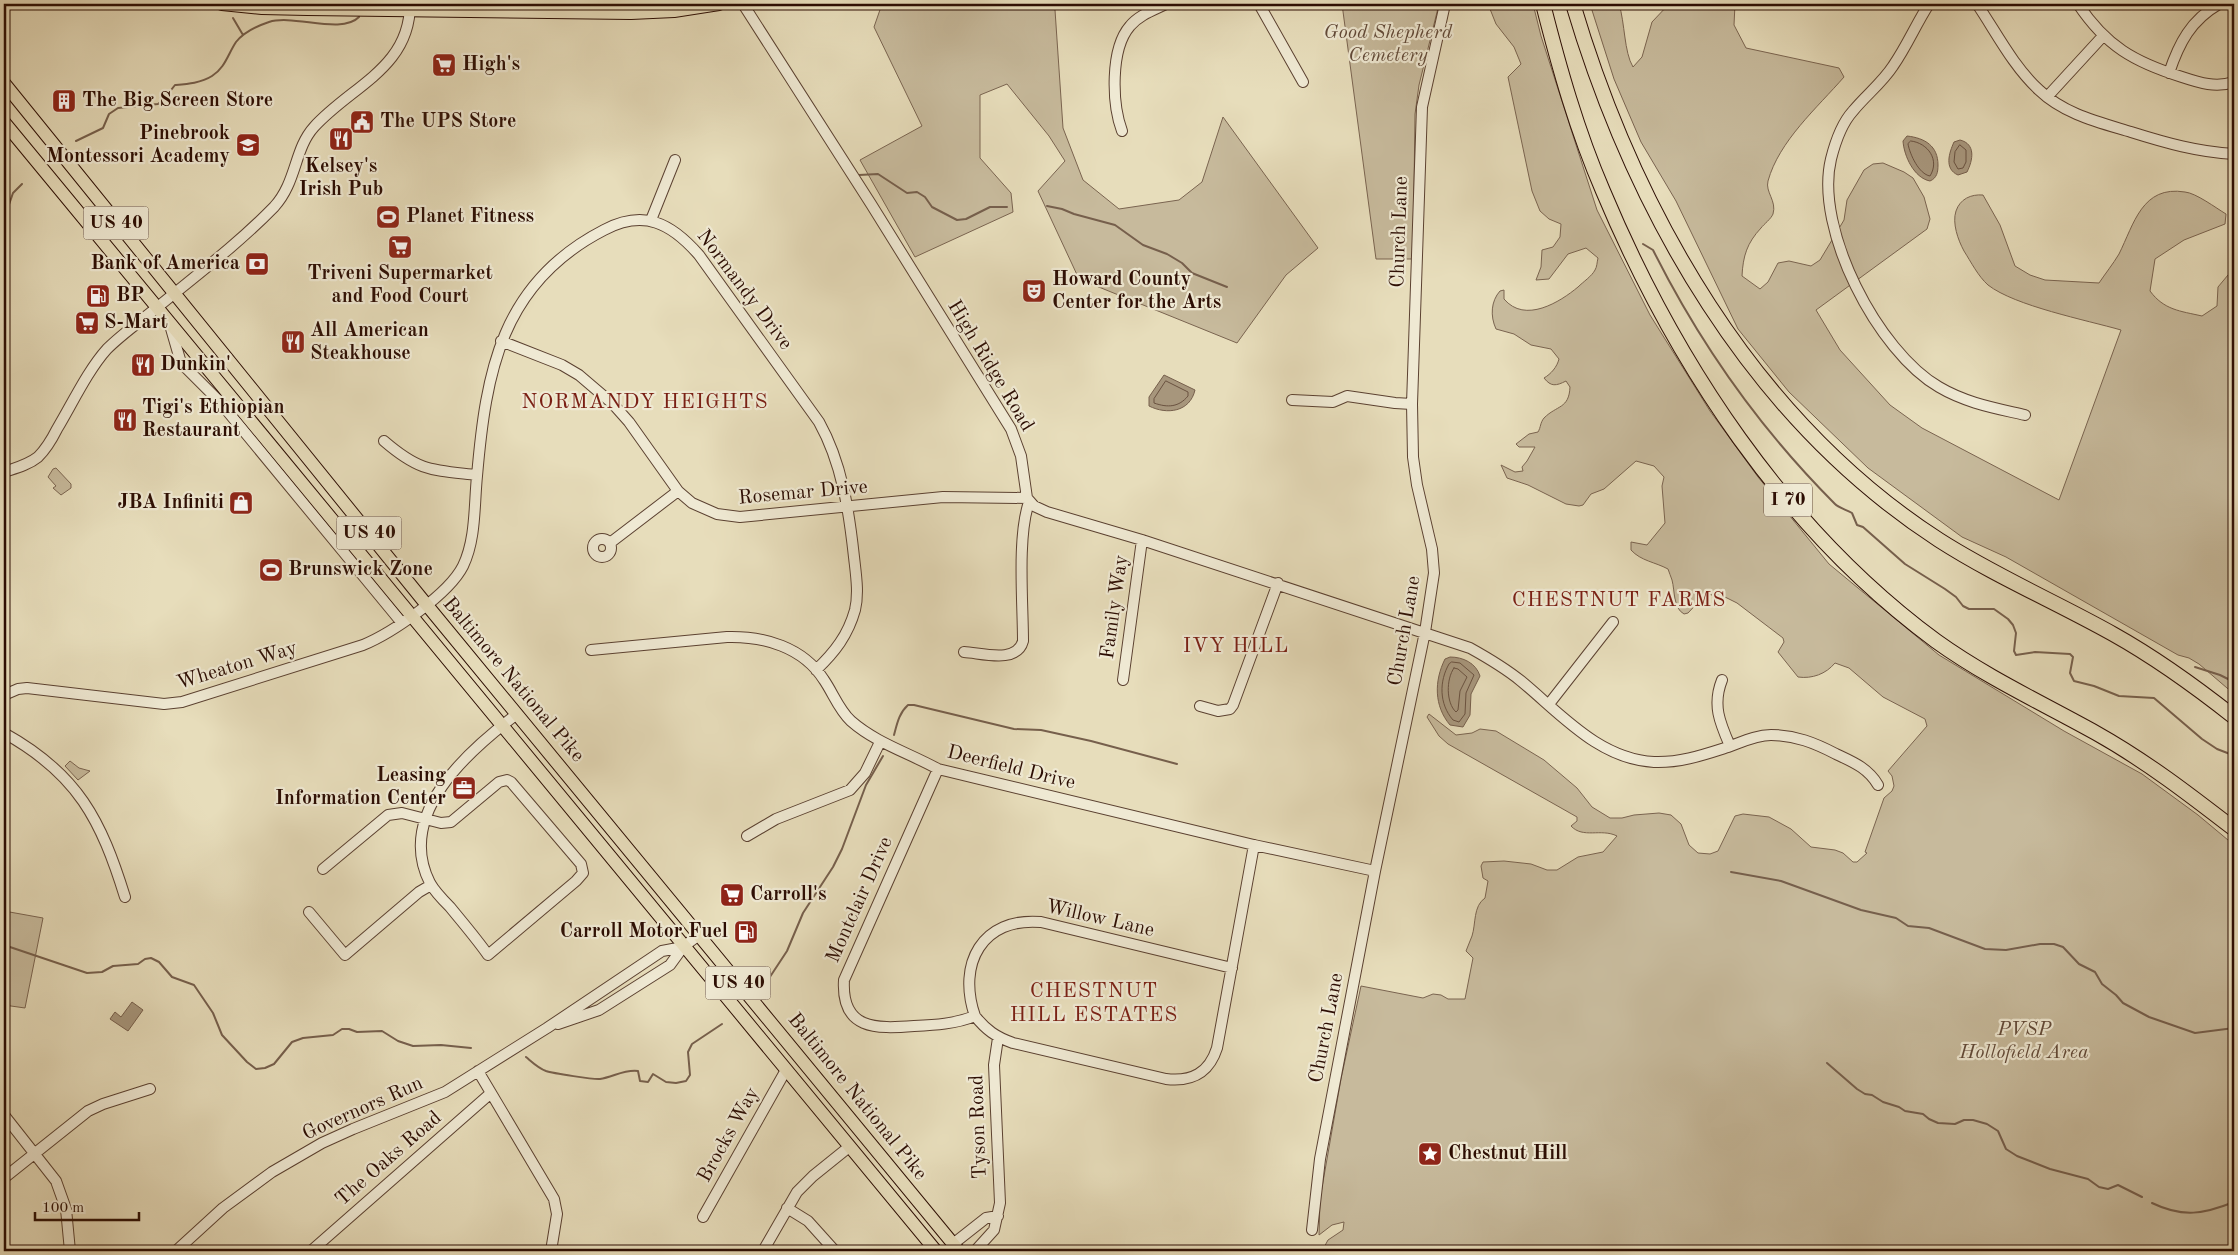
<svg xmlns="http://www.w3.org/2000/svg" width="2238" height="1255" font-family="'Old Standard TT',serif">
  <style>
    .green { fill: #c7ba9c; stroke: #7a6450 }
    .water { fill: #a7967c; stroke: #765f4c }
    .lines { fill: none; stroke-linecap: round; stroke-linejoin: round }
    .shore { stroke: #6a5240; stroke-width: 1 }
    .stream { stroke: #765f4c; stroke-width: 2 }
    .minor-casing { stroke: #5b4131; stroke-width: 12 }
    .major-casing { stroke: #2c0d03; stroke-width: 14 }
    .highway-casing { stroke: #2c0d03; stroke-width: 16 }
    .minor { stroke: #efe9d3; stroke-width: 10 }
    .major { stroke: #e7ddbb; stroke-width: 12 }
    .highway { stroke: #e7ddbb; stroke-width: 14 }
    .labels { text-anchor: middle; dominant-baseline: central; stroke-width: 4.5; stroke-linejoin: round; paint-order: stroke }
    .shield { fill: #efe9d3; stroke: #664f41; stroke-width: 1 }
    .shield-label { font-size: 19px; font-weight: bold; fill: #2c0d03 }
    .park-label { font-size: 20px; font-style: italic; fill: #624a39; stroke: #efe9d3 }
    .poi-label { font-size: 20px; font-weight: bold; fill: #2c0d03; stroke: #efe9d3; text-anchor: start }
    .street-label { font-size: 20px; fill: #2c0d03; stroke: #efe9d3 }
    .neighbourhood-label { font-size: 21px; letter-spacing: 1px; fill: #7a1f14; stroke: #efe9d3 }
  </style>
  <rect width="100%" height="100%" fill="#e7ddbb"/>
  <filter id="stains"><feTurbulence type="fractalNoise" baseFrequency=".004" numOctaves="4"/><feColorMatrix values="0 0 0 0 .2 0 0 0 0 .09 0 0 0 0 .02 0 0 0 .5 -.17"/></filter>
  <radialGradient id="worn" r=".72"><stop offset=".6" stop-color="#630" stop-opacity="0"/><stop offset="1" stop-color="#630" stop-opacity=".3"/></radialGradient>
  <path class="green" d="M882,4h165l8,6 8,118 20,52 36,29 60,-9 23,-18 21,-65 95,131 -32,27 -49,68 -158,-64 -41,-88 27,-30 -16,-25 -42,-52 -27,11v63l31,35 2,19 -98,45 -55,-97 62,-34 -48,-99z
    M1342,4h97l-20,81 -4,29 -2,145h-37z
    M1488,4h45l8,32 56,174 53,105 60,96 48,66 71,87 110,91 125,76 78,43 56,41 36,30v406h-912l6,-11 15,-10 1,-8 -12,3 -13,10 1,-36 21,-120 20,-93 62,12 10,-4 8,1 7,4h17l8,-41 -7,-7c2,-5 4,-10 6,-15 4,-12 1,-30 13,-38l3,-17 -5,-3 -2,-12 2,-4 21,-1 27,3 16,6h10l21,-13 25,-5 14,-16c-16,-8 -34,3 -46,-10l6,-5v-4l-129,-73 -9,-8 -12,-19 2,-3 27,21 16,-2 8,-4 16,2 48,29 33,28 15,19 18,11h12l12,-3 25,-2 12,2 10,9 8,21 9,8 12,1 8,-3 17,-35 8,-2 26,3 22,12 20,18 24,3 8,3 10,9h4l10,-9 -2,-1 19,-54 8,-7 2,-5 -2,-10 -4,-5 39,-45 -2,-7 -42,-22 -34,-29 -14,-5c-9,11 -23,16 -37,14l-20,-25 6,-10 -1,-4 -46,-35 -12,-6 -19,-3 -18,19 -4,1c-11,-6 -9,-23 -12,-34 -1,-4 -3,-7 -4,-11 -13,-7 -27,-8 -37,-19v-8l16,3 18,-22 -3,-37 2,-9 -10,-11 -18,-5 -32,28 -13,5 -8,11 -4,1 -13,-2 -38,-19 -21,-7 -6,-13 14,7 8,-1 -1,-4 5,-6 8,-14h-16l-3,-3 13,-10 9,-2c3,-5 2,-9 6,-14 13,-13 25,-9 26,-31l-4,-6c-10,5 -15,6 -22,-3 7,-4 13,-11 15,-19l-8,-10 -20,-4 -17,-11 -18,-5c-6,-13 -5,-28 4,-38l4,-1v9c21,25 56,3 74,-12 5,-5 14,-11 17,-17 2,-3 2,-8 3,-12l-12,-10 -18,6 -19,25 -13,1 5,-13 1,-17 11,-3 7,-10 1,-13 -12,-5 -9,-8 -8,-20 -24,-114 13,-13 -7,-17 -18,-23z
    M1590,4h29c6,19 5,48 14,63l9,-10 10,-35 17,-18h66l-1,21 12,23 93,20 5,9c-27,31 -65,64 -76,104 -3,11 9,20 5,33 -2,5 -9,10 -12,14 -14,15 -18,28 -19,48l18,13 8,-7 10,-19 11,-2 22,5 9,-6 24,-40 3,-20 17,-30 9,-6 10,-1 21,9 9,6 11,19 6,22 -3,10 -111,81 24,40 50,55 32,23 137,72 62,-170c-35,-10 -106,-24 -133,-45 -10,-9 -17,-23 -24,-34 -6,-11 -12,-28 -8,-40 4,-12 15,-17 27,-16l17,30 15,41 15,9 15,5 54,3c6,-9 14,-19 20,-29 15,-30 23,-69 66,-62 11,1 31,16 41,22l-1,10 -41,16 -29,19 -5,32c14,19 30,20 52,25l15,-10 1,-19 15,-18 1,-14v439l-35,-30 -10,-6 -11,-3 -172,-98 -44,-20 -94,-69 -79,-76 -51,-63 -62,-128 -35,-59 -27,-63z
    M56,468l15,16v4l-10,7 -8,-7 3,-2 -8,-9 5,-8z
    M70,761l9,7 11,3 -12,9 -13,-14z
    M4,911l39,7 -18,90 -21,-3z"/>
  <path class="water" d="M1907,136c18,2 31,10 31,29 0,7 -1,13 -8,16 -16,-3 -26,-25 -27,-40z
    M1960,140c16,4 13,20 7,32l-9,3c-14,-6 -9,-22 -4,-33z
    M1164,375l31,15c-5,22 -28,25 -46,16v-9z
    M1450,657c13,0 26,6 30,19l-9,18 -1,21 -7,12 -13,-2c-16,-19 -16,-44 -5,-66z
    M132,1002l11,8 -15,21 -18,-12 5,-7 6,5z"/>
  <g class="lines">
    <path class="shore" d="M1911,141c17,2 29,19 19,35 -11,-2 -20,-21 -22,-32z
      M1960,145l6,5v12l-3,6 -5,1 -4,-7 1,-10z
      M1166,381l22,11v4c-9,11 -20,12 -34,7v-4z
      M1452,662l8,1 14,12 -8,18 -1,21 -6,8 -6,-2c-14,-16 -14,-39 -4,-56z
      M1454,668l4,1 9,8 -7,14 -2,19 -2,2c-10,-9 -10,-33 -2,-44z"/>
    <path class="stream" d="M233,18l10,17
      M76,141l27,-13 6,-14 9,-6 40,-4 6,-5 11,-14c12,-1 26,-2 37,-9 13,-8 16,-22 24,-34 8,-10 21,-16 33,-20 25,-8 72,13 90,-5
      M859,175l19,-1 29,19 10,-1 8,5 7,10 25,13 9,-1 24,-12h17
      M1047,206l15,3 12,5 41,11 28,20 24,9 15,9 10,10 35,14
      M4,219l9,-26 9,-9
      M1643,244l10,6c47,94 108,180 182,254 4,4 12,6 17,9l5,12 6,2 42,37 40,25 11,8 7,9 6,3h25l14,10 5,6 3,8 -2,18 2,4 19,-3 35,2 3,3 -3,16 4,8 20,5 25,10 35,2 48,41 15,10 13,5
      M2195,667l25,8 14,7
      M894,735c3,-11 5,-22 14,-30h6l100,24 27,1 50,11 86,23
      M1731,872l50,9 80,29 35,8 12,8 21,2 56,21 21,1 34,-6h14l9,3 16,17 16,8 7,12 14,11 7,8 26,14 46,16 39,-5
      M4,945l83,28 15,-1 11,-6 25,-2 7,-5 6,-1 8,4 13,15 22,8 19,28 9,22 25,27 9,7 9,-1 9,-4 18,-22 11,-4 30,-3 9,-6h7l8,3 25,-1 16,10 15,5 28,-1 30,3
      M760,992l27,-41 16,-38 30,-46 9,-18 24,-64 17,-29
      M526,1057c6,5 12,11 20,14 6,2 49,9 54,8 13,-2 25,-10 38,-8l2,10 8,1 5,-8 13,8 10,1 10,-2 4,-6 -2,-23 4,-8 30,-20
      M1827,1063l30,26 8,5 7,1 11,7 16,5 6,4 18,3 6,5 9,4 17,1 9,-4h9l14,4 11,7 8,18 11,7 33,13 38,10 11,8 9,2 10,-4 24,12
      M2152,1203c31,15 52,11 82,-1"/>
    <defs>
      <path id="minor" d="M743,4l128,200 140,225 10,27 6,42 7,8 13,6 95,28 328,108c18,10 35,20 51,33 40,33 78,78 133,81 26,1 49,-7 74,-15 14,-5 28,-12 43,-12 24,0 44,8 65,19 17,8 32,14 42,31
        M1259,4l44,78
        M1929,4c-13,20 -22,42 -36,62 -11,17 -27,29 -40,45 -11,12 -18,32 -22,48 -17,70 47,193 108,228 27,16 56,21 86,28
        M1977,4c19,28 36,62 62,86 25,24 59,32 92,42 35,11 67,20 103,22
        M2078,4c28,42 56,58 104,73 18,6 34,11 52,5
        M2169,73c10,-30 22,-53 50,-69
        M2047,97l56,-61
        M1122,131c-10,-27 -12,-82 8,-105 9,-11 24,-16 36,-22
        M651,220l24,-60
        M170,325l11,38 38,38 183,222
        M501,341l61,24 17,10 34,29 16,18 49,69 14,12 25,11 23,3 203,-20 84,1
        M1292,400l41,2 14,-6 48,7 17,1
        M384,441c36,31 48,29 93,34
        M4,472c12,-4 24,-7 34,-15 8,-8 14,-18 19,-28 15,-25 31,-59 50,-80 14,-14 31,-26 47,-39 40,-33 83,-65 120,-103 23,-25 20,-58 40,-80 37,-41 96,-59 96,-123
        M593 548a9 9 0 1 1 18 0a9 9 0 1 1-18 0Z
        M610,543l68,-52
        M591,650l136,-13c37,-1 76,10 97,43 9,13 15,30 27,41 25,22 58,32 87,48l316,76 121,26
        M964,652c18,1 53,12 59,-11 0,-38 -6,-104 6,-139
        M1123,680l19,-140
        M1722,680c-10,25 -2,43 8,66
        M4,695l14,-6 9,-1 137,16 18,-2 181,-57c29,-12 86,-51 100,-79 13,-27 11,-60 14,-90 9,-104 24,-193 127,-246 40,-21 67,-7 95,25l120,167c23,41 30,89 35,135 2,18 5,36 1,53 -7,25 -20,42 -39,60
        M1549,704l64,-82
        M1200,706l18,5 12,-2 3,-4 45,-122
        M4,733c74,41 97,87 121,164
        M938,769l-94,211c-3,50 32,49 70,46 21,-1 41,-2 61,-10 11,14 21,21 38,27l153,36c26,3 43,-6 51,-31l37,-203
        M747,836l29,-17 74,-29 15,-17 15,-31
        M323,869l65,-54 14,-2 39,10 10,-1 48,-40 8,-2 4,2 70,82 2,9 -7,8 -88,74c-12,-17 -25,-32 -38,-48 -7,-7 -15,-15 -20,-24 -35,-69 38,-132 87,-169
        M309,912l36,43 74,-63 12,-7
        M975,1016c-18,-52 7,-99 66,-94l191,46
        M558,1024l41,-14 71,-45 13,-18 16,-12
        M478,1071l76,128 3,15 -6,37
        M4,1115l52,66 10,28 4,42
        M4,1178l84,-67 15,-7 47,-15
        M787,1208l21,13 27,30
        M703,1217l83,-147
        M1312,1230l8,-71 55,-288 50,-239 9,-59 -2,-24 -15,-64 -4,-28 -1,-53 10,-297 23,-103
        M953,1244l33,-26 12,-2
        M176,1251l47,-43 49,-36 50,-29 31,-14 92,-37 102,-64 115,-77 21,-4
        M311,1251l180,-158
        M763,1251l34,-59 16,-16 36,-29
        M975,1251l19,-21 6,-27 -6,-138 4,-27"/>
      <path id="major" d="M222,4l40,4 45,1 324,4 43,-2 45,-7
        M4,83l422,521 533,647
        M4,122l932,1129"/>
      <path id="highway" d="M1543,4c16,63 34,127 60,187 72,172 181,338 333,450 50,36 106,62 160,92 50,28 94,62 138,96
        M1573,4c62,209 179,415 366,536 56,36 117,62 174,94 43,24 83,53 121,83"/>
    </defs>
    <use href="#minor" class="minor-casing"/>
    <use href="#major" class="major-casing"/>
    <use href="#highway" class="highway-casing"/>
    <use href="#minor" class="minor"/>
    <use href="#major" class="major"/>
    <use href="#highway" class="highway"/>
  </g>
  <defs>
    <symbol id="supermarket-square" viewBox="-11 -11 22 22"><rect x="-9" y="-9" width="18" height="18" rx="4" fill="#8f2418" stroke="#efe9d3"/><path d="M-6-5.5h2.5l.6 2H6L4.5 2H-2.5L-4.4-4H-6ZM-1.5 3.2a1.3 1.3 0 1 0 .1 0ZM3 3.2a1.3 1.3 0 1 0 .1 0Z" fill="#fff"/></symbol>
    <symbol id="building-square" viewBox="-11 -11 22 22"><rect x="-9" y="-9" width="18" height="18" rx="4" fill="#8f2418" stroke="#efe9d3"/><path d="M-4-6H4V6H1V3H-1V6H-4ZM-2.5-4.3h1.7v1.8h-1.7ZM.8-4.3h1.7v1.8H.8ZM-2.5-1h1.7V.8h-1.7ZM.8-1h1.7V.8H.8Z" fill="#fff"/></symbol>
    <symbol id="civic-square" viewBox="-11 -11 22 22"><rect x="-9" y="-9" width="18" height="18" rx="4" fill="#8f2418" stroke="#efe9d3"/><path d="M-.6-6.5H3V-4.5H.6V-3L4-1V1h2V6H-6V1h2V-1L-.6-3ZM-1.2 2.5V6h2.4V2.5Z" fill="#fff"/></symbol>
    <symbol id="restaurant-square" viewBox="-11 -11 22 22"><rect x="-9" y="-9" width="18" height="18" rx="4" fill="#8f2418" stroke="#efe9d3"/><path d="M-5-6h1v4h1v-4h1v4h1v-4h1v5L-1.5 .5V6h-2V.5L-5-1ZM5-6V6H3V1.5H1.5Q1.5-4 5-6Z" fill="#fff"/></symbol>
    <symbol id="school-square" viewBox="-11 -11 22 22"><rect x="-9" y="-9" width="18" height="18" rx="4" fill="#8f2418" stroke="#efe9d3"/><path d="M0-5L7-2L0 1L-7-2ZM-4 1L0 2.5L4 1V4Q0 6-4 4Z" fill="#fff"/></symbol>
    <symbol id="stadium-square" viewBox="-11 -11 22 22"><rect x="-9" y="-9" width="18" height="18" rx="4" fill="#8f2418" stroke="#efe9d3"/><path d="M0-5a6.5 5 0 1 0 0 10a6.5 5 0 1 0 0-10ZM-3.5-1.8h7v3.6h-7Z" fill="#fff"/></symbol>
    <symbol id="bank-square" viewBox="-11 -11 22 22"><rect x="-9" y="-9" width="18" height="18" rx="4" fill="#8f2418" stroke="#efe9d3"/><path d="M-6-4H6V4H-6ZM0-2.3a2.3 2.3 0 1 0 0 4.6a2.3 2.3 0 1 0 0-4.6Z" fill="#fff"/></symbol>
    <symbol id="theatre-square" viewBox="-11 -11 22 22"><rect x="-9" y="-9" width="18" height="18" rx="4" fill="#8f2418" stroke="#efe9d3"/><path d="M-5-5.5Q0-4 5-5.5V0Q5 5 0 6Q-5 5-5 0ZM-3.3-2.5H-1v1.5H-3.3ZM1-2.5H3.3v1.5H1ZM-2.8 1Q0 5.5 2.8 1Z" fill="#fff"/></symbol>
    <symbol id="fuel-square" viewBox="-11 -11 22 22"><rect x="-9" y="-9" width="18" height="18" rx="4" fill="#8f2418" stroke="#efe9d3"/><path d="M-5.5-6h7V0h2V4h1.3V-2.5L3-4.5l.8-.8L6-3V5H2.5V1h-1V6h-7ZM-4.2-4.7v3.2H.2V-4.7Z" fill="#fff"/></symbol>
    <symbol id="shop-square" viewBox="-11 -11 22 22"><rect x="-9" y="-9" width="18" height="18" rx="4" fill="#8f2418" stroke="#efe9d3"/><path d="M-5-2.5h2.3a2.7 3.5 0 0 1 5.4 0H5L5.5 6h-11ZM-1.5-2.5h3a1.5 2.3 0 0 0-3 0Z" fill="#fff"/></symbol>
    <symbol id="office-square" viewBox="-11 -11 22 22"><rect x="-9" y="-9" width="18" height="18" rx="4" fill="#8f2418" stroke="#efe9d3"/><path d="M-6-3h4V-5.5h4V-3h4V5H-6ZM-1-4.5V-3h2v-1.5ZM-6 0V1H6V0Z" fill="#fff"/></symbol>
    <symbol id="sight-square" viewBox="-11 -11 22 22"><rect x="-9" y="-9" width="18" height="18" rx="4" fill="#8f2418" stroke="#efe9d3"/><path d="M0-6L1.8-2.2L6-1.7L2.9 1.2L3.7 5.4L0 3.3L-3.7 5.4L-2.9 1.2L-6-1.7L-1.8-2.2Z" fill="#fff"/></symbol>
  </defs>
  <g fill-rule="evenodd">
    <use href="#supermarket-square" x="430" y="51" width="28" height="28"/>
    <use href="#building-square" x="50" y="87" width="28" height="28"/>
    <use href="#civic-square" x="348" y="108" width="28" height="28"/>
    <use href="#restaurant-square" x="327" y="125" width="28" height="28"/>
    <use href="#school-square" x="234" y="131" width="28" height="28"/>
    <use href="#stadium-square" x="374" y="203" width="28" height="28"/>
    <use href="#supermarket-square" x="386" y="233" width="28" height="28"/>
    <use href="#bank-square" x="243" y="250" width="28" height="28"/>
    <use href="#theatre-square" x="1020" y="277" width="28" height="28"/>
    <use href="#fuel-square" x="84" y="282" width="28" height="28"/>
    <use href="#supermarket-square" x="73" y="309" width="28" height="28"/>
    <use href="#restaurant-square" x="279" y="328" width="28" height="28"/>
    <use href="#restaurant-square" x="129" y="351" width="28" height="28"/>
    <use href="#restaurant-square" x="111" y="406" width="28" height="28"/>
    <use href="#shop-square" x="227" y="489" width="28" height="28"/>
    <use href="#stadium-square" x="257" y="556" width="28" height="28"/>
    <use href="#office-square" x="450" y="774" width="28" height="28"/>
    <use href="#supermarket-square" x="718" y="881" width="28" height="28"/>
    <use href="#fuel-square" x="732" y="918" width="28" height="28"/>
    <use href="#sight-square" x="1416" y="1140" width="28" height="28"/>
  </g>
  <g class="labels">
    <g class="shield">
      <rect x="83.5" y="206.5" width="65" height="33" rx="4"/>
      <rect x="1764" y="483.5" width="48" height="33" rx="4"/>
      <rect x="336.5" y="516.5" width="65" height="33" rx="4"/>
      <rect x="705.5" y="966.5" width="65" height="33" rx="4"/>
    </g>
    <g class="shield-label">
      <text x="116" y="223">US 40</text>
      <text x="1788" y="500">I 70</text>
      <text x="369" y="533">US 40</text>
      <text x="738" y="983">US 40</text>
    </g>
    <g class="park-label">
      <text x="1388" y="33">Good Shepherd<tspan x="1388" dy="23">Cemetery</tspan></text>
      <text x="2024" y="1030">PVSP<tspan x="2024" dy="23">Hollofield Area</tspan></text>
    </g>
    <g class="poi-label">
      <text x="462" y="65">High's</text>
      <text x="82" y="101">The Big Screen Store</text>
      <text x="380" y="122">The UPS Store</text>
      <text x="230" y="134" text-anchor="end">Pinebrook<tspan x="230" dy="23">Montessori Academy</tspan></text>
      <text x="341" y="167" text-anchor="middle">Kelsey's<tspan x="341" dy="23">Irish Pub</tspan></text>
      <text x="406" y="217">Planet Fitness</text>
      <text x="240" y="264" text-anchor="end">Bank of America</text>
      <text x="400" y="274" text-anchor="middle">Triveni Supermarket<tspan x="400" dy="23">and Food Court</tspan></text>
      <text x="1052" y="280">Howard County<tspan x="1052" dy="23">Center for the Arts</tspan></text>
      <text x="116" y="296">BP</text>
      <text x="104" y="323">S-Mart</text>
      <text x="310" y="331">All American<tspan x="310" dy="23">Steakhouse</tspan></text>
      <text x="160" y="365">Dunkin'</text>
      <text x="142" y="408">Tigi's Ethiopian<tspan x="142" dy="23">Restaurant</tspan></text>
      <text x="224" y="503" text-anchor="end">JBA Infiniti</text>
      <text x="288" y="570">Brunswick Zone</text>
      <text x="446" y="776" text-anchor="end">Leasing<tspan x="446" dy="23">Information Center</tspan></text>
      <text x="750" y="895">Carroll's</text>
      <text x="728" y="932" text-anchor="end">Carroll Motor Fuel</text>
      <text x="1448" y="1154">Chestnut Hill</text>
    </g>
    <g class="street-label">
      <text transform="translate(1400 232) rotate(-88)">Church Lane</text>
      <text transform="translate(744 290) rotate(53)">Normandy Drive</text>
      <text transform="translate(990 366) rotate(59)">High Ridge Road</text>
      <text transform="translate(803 493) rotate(-5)">Rosemar Drive</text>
      <text transform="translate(1115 607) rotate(-82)">Family Way</text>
      <text transform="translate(1405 631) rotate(-80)">Church Lane</text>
      <text transform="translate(237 666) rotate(-17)">Wheaton Way</text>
      <text transform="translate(513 680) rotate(50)">Baltimore National Pike</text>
      <text transform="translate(1011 768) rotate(14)">Deerfield Drive</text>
      <text transform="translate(860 900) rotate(-66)">Montclair Drive</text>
      <text transform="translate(1100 919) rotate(13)">Willow Lane</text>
      <text transform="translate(1327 1028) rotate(-79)">Church Lane</text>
      <text transform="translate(857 1097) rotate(51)">Baltimore National Pike</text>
      <text transform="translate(363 1109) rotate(-24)">Governors Run</text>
      <text transform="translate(979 1127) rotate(-92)">Tyson Road</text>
      <text transform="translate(729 1135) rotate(-61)">Brocks Way</text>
      <text transform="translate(389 1159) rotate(-41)">The Oaks Road</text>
    </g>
    <g class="neighbourhood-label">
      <text x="645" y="402">NORMANDY HEIGHTS</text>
      <text x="1619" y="600">CHESTNUT FARMS</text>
      <text x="1236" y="646">IVY HILL</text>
      <text x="1094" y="991">CHESTNUT<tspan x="1094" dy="24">HILL ESTATES</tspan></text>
    </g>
  </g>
  <rect width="2238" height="1255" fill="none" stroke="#e7ddbb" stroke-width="20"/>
  <rect x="5" y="5" width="2228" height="1245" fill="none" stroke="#2c0d03" stroke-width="2.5"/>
  <rect x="10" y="10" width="2218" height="1235" fill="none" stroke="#2c0d03"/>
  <path d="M35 1212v8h104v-8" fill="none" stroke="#2c0d03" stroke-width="2.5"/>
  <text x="42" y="1212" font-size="15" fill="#2c0d03" stroke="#efe9d3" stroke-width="4" paint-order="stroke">100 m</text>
  <rect width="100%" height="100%" filter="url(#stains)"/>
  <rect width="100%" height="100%" fill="url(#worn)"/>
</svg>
